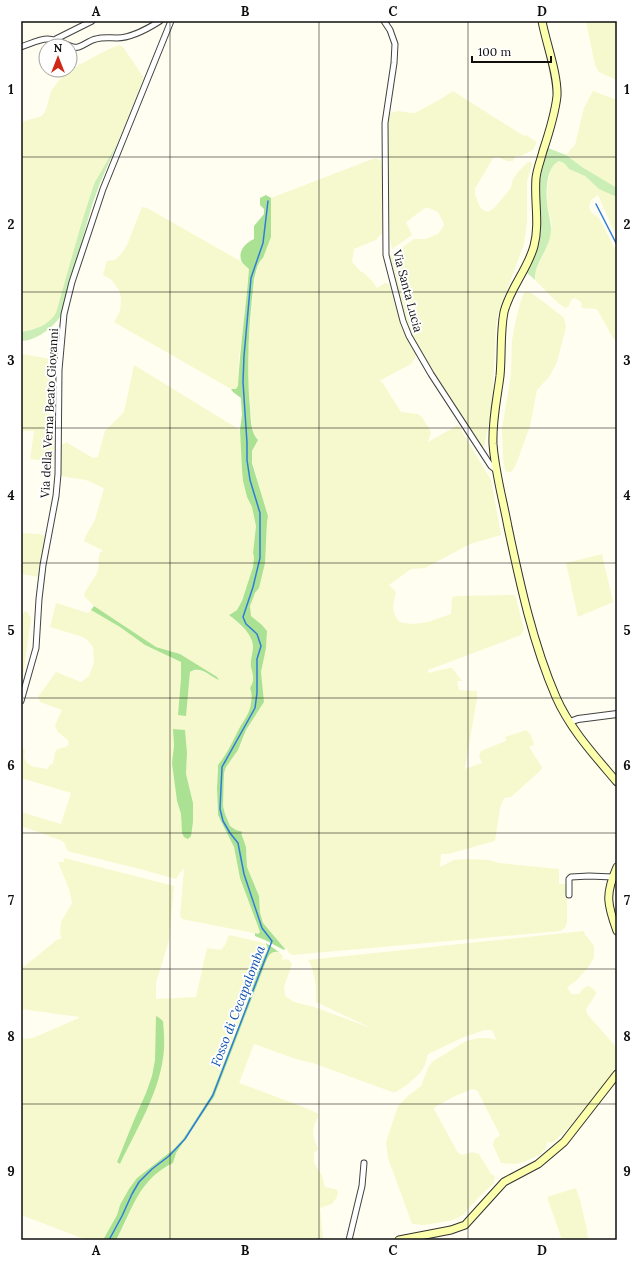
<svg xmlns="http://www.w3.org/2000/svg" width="638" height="1261" font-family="Lora,serif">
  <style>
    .farmland { fill: #f6f9cd; fill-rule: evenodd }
    .green { fill: #caeeb5 }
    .forest { fill: #aae192 }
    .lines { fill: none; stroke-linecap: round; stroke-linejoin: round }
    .stream { stroke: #2e7ddb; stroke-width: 1.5 }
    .minor-casing { stroke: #424242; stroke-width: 7 }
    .tertiary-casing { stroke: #424242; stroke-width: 8 }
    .secondary-casing { stroke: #313131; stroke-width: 9 }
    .minor { stroke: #fff; stroke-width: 5 }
    .tertiary { stroke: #fff; stroke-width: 6 }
    .secondary { stroke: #fcffab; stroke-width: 7 }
    .grid { fill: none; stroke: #0f0f0f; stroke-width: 1; stroke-opacity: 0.55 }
    .labels { text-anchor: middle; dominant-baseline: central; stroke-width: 4; stroke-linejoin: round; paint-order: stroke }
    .street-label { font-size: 12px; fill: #0f0f0f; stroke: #fff }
    .water-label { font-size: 13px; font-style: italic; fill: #0a4fae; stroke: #fff }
    .neatline { fill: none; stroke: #0f0f0f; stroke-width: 1.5 }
    .grid-label { font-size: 13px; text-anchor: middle; font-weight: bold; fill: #0f0f0f }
  </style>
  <rect width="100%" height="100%" fill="#fffef0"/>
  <path class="farmland" d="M586,21h31v59l-18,-8 -4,-7z
    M119,45l4,2 21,31 -26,64 -12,21 -15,30 -34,120 -4,7 -7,3 -12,6 -13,3v-210l21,-6 4,-6 5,-19 9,-12 8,-8 37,-20z
    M453,91l71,45 2,-1 11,7 -4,8 -12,6h-6l-2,5h-6l-9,-4 -5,1 -18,31v6l5,12 3,3 5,2 7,-5 16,-19 2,-9 6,-8 9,-9h3l1,2 -5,18v41l-3,21 -26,70 -2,11 -4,83 -8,39 -2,-1 -7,-8 -36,-54 -25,-44 -15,-42 -10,-41v-2l6,-2 19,-14h11l13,-5 5,-7 1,-3 -6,-12 -9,-4h-4l-19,14 6,13 -20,14 -2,-11 -3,-97v-10l3,-18 8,-2 14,2h3l24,-13z
    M593,91l24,9v88l-35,-21 -16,-12 9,-10 9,-37z
    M375,158l5,2 2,2v71l-6,7 -22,9 -2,13 8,9 4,2 9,9 4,6 8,-5 4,1 11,36 7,17 9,17 -1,4 -4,6 -32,17 3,1 19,30 17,2 4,3 9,15 -3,10 30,-17 33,55 10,55 -31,9 -45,24 -14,1 -22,16 7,7 -3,15 1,6 4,8 5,2 11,1 14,-2 23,-8 1,-15 1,-2 4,-1 58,-1 9,34 -3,6 -93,35v3l21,-5h3l10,13h-5l2,9 18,1v7l-12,71 17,-6 -3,-7 2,-5 25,-10 -1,-4 21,-7 5,5 3,10 -5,2 13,20 -1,3 -30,27 -7,1 -4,10 -5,33 -47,13h-7l-1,13 14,-7 14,-1 21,1 10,3 60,6v15h8v38l-2,6 -5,3 -268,24 -4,-3v-2l-3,-1 -22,-26 -3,-10 -1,-17 -12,-29v-12l-6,-22 1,-1 -6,-2 -6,-4 -5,-12 -2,-8 1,-33 2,-6 16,-25 4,-12 18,-28 -3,-30 6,-34v-7l-5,-6 -11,-9 -1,-5 1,-11 8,-12 8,-53v-13l1,-6 -17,-59 1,-6 6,-11 -5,-6 -5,-50v-32l5,-59 4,-24 4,-9 2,-2 8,-21v-39z
    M559,161l5,2 5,6 16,7 14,13 11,3 7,5v41l-19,-43 -7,5 -2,7 3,6 7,5 18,35v89l-4,-4 -16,-29 -15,-1 -1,-6 -6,-4 -3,1 -4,8 -3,1 -8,-6 -22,-22 -1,-5 10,-22 8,-28 -5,-22 1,-20 3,-14 3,-6z
    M142,207l5,1 95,54 7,7 -7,68 -3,19 -1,30 -2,3h-5l-117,-67 6,-11 1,-10 -1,-9 -8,-12 -9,-5 4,-14 8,-1 7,-7 5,-8z
    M527,292l6,2 25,19 6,5 2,9 -9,35 -8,15 -12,13 -7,36 -13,36 -3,6 -3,4h-4l-2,-2 -2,-12 -1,-30 9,-53 1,-35 4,-21 5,-19 3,-7z
    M21,354l36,6 -8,42 3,1 -3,21 4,1 2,34h-8v2l-17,-2 4,-28h-11l-2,13z
    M134,365l106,65 3,51 4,16 5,10 4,19 -3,27 1,4 -1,10 -11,34 -5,9 -8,4 19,19 4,6 1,5 -2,15v9l3,13 -4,7 2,6 -1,10 -3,11 -8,12 -16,32 -7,10v38l1,8 16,32 6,31 20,55 -2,1 -76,-15 -2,-3 4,-48 -5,6 -3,5 -32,-9 -73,-18 -4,-2 -3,-8 -4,-2 -39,-14v-14l40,12 10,-31 -50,-15v-30l4,2 -1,8 4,6 6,3 14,2 1,-3 4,-3 2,-10 2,-4 9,-2 3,-3 -1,-4 -10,-8 -2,-4 -1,-3 7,-15 -22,-8 -2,-5 18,-25 25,10 8,-6 5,-13 -1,-16 -5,-6 -5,-4 -33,-10 6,-24 32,10 3,-3 29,17 25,18 36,17v16l-3,37h8l4,-43 7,-2 5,1 15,8 -29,-20 -8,-5 -24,-7 -62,-41 -10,-10 1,-4 12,-19 2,-8 -1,-4 2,-9h3l-1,-2 -18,-9 2,-6 9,-15 9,-32 -18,-8 -26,-4 1,-32h4l1,-2 27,16 5,-1 7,-26 19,-19zM173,729l12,1 2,23 -1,21 7,29v20l-12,1v-10l-4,-13 -2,-15z
    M21,533l18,1 7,2 -7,41 -18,-3z
    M602,554l11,48 -35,15 -12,-54z
    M25,611l3,2 3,5 -8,58 -2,7v-66z
    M64,858l110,28 -5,54 -13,43v16l40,-2 11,-49 14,2 4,-5 4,-10 31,7 5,2 3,6 -8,14 -14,43 -35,89 -28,43 -9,10 -37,29 -17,27 -3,10 -14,25h-16l-66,-25v-176l12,-1 46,-20v-1l-58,-8v-40l37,-30 4,-1 -2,-4 1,-12 11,-19 -3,-14 -11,-27h6zM163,1059l-11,37 -32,68 -3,-2 17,-42 12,-27 6,-17 3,-16z
    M584,931l1,4 3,3 6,8v11l-4,8 -14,16 -9,6 4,7h8l3,-4 5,-4 4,1 5,5v2l-10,15 1,5 30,34v19l-12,18 -35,41 -16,16 -4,1 -2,-2 -3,8 -6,6 -15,7 -9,2 -14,-1 -8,-18 1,-5 6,-5 -23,-45 -5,-1 -19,8 -18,10 -1,2 24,44 4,2 10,-3 7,2 12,20 4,2 -1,7 -18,17 -13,15 -10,5 -28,5 -13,-1 -24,-66 -2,-16 12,-36 10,-10 13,-10 7,-18 4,-6 34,-21 13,-3h11l6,2 -3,-9 -3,-1h-5l-21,7 -36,17 -3,11 -5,8 -12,11 -12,8h-4l-79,-29 -14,-3 -45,-16 -15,39 67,25 13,6 -6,15 1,10 4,10 -1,2 -3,1v10l8,14 3,11 10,2 3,2 -1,6 -5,7 -12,4 3,30 7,2h-214l10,-19 9,-21 10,-16 7,-8 21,-13 3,-10 38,-56 51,-133 4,-10 4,-2h6l4,4 -1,5 3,-2 4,1 3,4 -8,23 1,9 9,6 20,5 57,21 -55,-26v-15l-2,-12 -3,-10 -3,-5z
    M576,1188l4,12 7,30 1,10h-26l-15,-43z"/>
  <path class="green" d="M118,142l-18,41 -8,22 -31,111c-9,12 -25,25 -40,25v-9c13,-2 28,-7 35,-19l25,-88 13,-41z
    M548,148l18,7 16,12 35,21v9l-18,-8 -14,-13 -16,-7 -5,-6 -5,-2c-13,6 -13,30 -12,42 1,13 6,21 3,34 -3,14 -17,31 -15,43l-9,-8 12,-26 3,-15 -2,-45 5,-27z"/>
  <path class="forest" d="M266,195l5,3v39l-8,21c-6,5 -7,14 -9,22 -5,42 -8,85 -4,128 1,10 0,24 8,32l-6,11v12l16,53 -1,6 -2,41 -6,25 -4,5 -5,13 1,10 11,9 5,6 -1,17 -5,24 3,30 -18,28 -8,20 -12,17 -2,6 -1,33 2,8 5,12 6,4 7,2 -2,1 5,14 1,20 12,29 1,17 3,10 22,26 -1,1 -19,-10 -10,-4v-3l3,1 2,-2 -20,-54 -6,-31 -16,-32 -1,-26 1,-24c10,-12 15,-25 22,-38 5,-8 10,-15 11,-24 1,-5 1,-10 -1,-15 5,-8 3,-12 1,-21 -1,-7 2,-14 2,-21 0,-12 -16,-25 -24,-31l8,-5 5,-9 11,-34 1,-10 -1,-4 3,-27 -4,-19 -5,-10 -4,-16 -1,-12 -2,-39 2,-15 -1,-17 -8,-6 -2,-3h5l2,-3c2,-39 8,-78 11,-117 -2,-2 -6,-5 -7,-7 -5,-10 3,-19 12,-23v-13l10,-12v-5l-4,-4v-7z
    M94,606l62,41 24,7 37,23 2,3c-9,-3 -18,-15 -29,-8l-4,44 -8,-1 3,-37v-16l-36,-17 -25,-18 -29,-17z
    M173,729l12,1 2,23 -1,21 7,29v19l-2,14 -3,3 -4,-2 -2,-4 -1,-19 -4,-13 -5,-38 2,-17z
    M266,943l13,9c-9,-2 -11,5 -14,12l-51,133 -38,56 -3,10c-35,17 -40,46 -57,77h-13l14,-25 3,-10 9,-16 8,-11 37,-29 9,-10 28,-43 35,-89 14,-43 8,-14z
    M156,1016l2,1 5,4c1,12 2,24 0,37 -5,37 -27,72 -43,106l-3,-2 17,-42 12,-27 6,-17 3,-16z"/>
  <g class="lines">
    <path class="stream" d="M596,204l21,41
      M109,1240l13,-24 10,-22 7,-12 13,-13 17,-13 16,-17 28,-44 59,-154 -10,-13 -18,-54 -6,-31 -8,-10 -7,-12 -3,-12 2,-42 33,-59 2,-15v-34l4,-13 -4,-12 -11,-10 -3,-7 10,-30 7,-29v-45l-10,-33 -3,-20v-17l-4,-61 1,-26 7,-78 12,-35 5,-42"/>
    <defs>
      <path id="minor" d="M384,21l6,9 5,14 -1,19 -9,60 1,132 17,66 6,15 22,38 60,92 5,4
        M56,39l36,-18
        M70,46c10,5 16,-5 26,-7 7,-2 13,-1 21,-1 13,0 32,-10 43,-17
        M21,47c24,-9 25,-12 49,-1
        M21,701l15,-53 3,-49 4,-34 13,-69 2,-22 1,-104 5,-56 8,-32 31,-93 68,-168
        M569,895v-16l2,-2 18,-1 24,1
        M349,1240l13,-54 2,-23"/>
      <path id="tertiary" d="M570,722l8,-3 39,-5"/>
      <path id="secondary" d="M542,21c4,22 16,53 15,75 -2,18 -8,37 -14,55 -2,8 -6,18 -7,27 -2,23 4,45 -2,68 -6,23 -24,42 -30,66 -4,21 -2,43 -4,64 -3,23 -8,45 -7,68 2,28 10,56 15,83 12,57 25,117 48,170 14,32 39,59 61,85
        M617,867c-12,27 -10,37 0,64
        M399,1240l52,-10 14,-5 39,-43 34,-18 26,-22 53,-68"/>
    </defs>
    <use href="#minor" class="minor-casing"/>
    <use href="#tertiary" class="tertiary-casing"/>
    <use href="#secondary" class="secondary-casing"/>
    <use href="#minor" class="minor"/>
    <use href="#tertiary" class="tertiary"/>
    <use href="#secondary" class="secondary"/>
  </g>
  <path class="grid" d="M170,21v1219M319,21v1219M468,21v1219M21,157h596M21,292h596M21,428h596M21,563h596M21,698h596M21,833h596M21,969h596M21,1104h596"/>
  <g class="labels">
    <g class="street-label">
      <text transform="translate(408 291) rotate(75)">Via Santa Lucia</text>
      <text transform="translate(49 413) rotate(-87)">Via della Verna Beato Giovanni</text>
    </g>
    <g class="water-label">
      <text transform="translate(238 1006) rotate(-69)">Fosso di Cecapalomba</text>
    </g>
  </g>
  <rect width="638" height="1261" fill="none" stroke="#ffffff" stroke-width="44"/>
  <g transform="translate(58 58)"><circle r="19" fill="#ffffff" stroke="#9f9f9f"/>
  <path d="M0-3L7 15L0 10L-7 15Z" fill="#ce2917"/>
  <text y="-6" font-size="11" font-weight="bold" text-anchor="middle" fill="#0f0f0f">N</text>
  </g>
  <path d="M472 56v6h79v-6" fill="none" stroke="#0f0f0f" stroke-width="2"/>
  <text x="478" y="56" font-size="12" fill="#0f0f0f" stroke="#ffffff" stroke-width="3" paint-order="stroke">100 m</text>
  <rect x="22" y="22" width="594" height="1217" class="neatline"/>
  <g class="grid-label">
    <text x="96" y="16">A</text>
    <text x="245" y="16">B</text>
    <text x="393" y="16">C</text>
    <text x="542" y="16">D</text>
    <text x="11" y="94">1</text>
    <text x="627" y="94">1</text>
    <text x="11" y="229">2</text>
    <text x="627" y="229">2</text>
    <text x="11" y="365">3</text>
    <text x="627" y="365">3</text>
    <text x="11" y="500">4</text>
    <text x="627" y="500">4</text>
    <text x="11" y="635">5</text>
    <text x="627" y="635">5</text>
    <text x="11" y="770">6</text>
    <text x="627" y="770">6</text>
    <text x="11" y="905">7</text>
    <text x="627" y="905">7</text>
    <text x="11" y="1041">8</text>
    <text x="627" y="1041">8</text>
    <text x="11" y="1176">9</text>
    <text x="627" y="1176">9</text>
    <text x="96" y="1255">A</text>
    <text x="245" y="1255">B</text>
    <text x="393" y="1255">C</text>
    <text x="542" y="1255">D</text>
  </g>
</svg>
